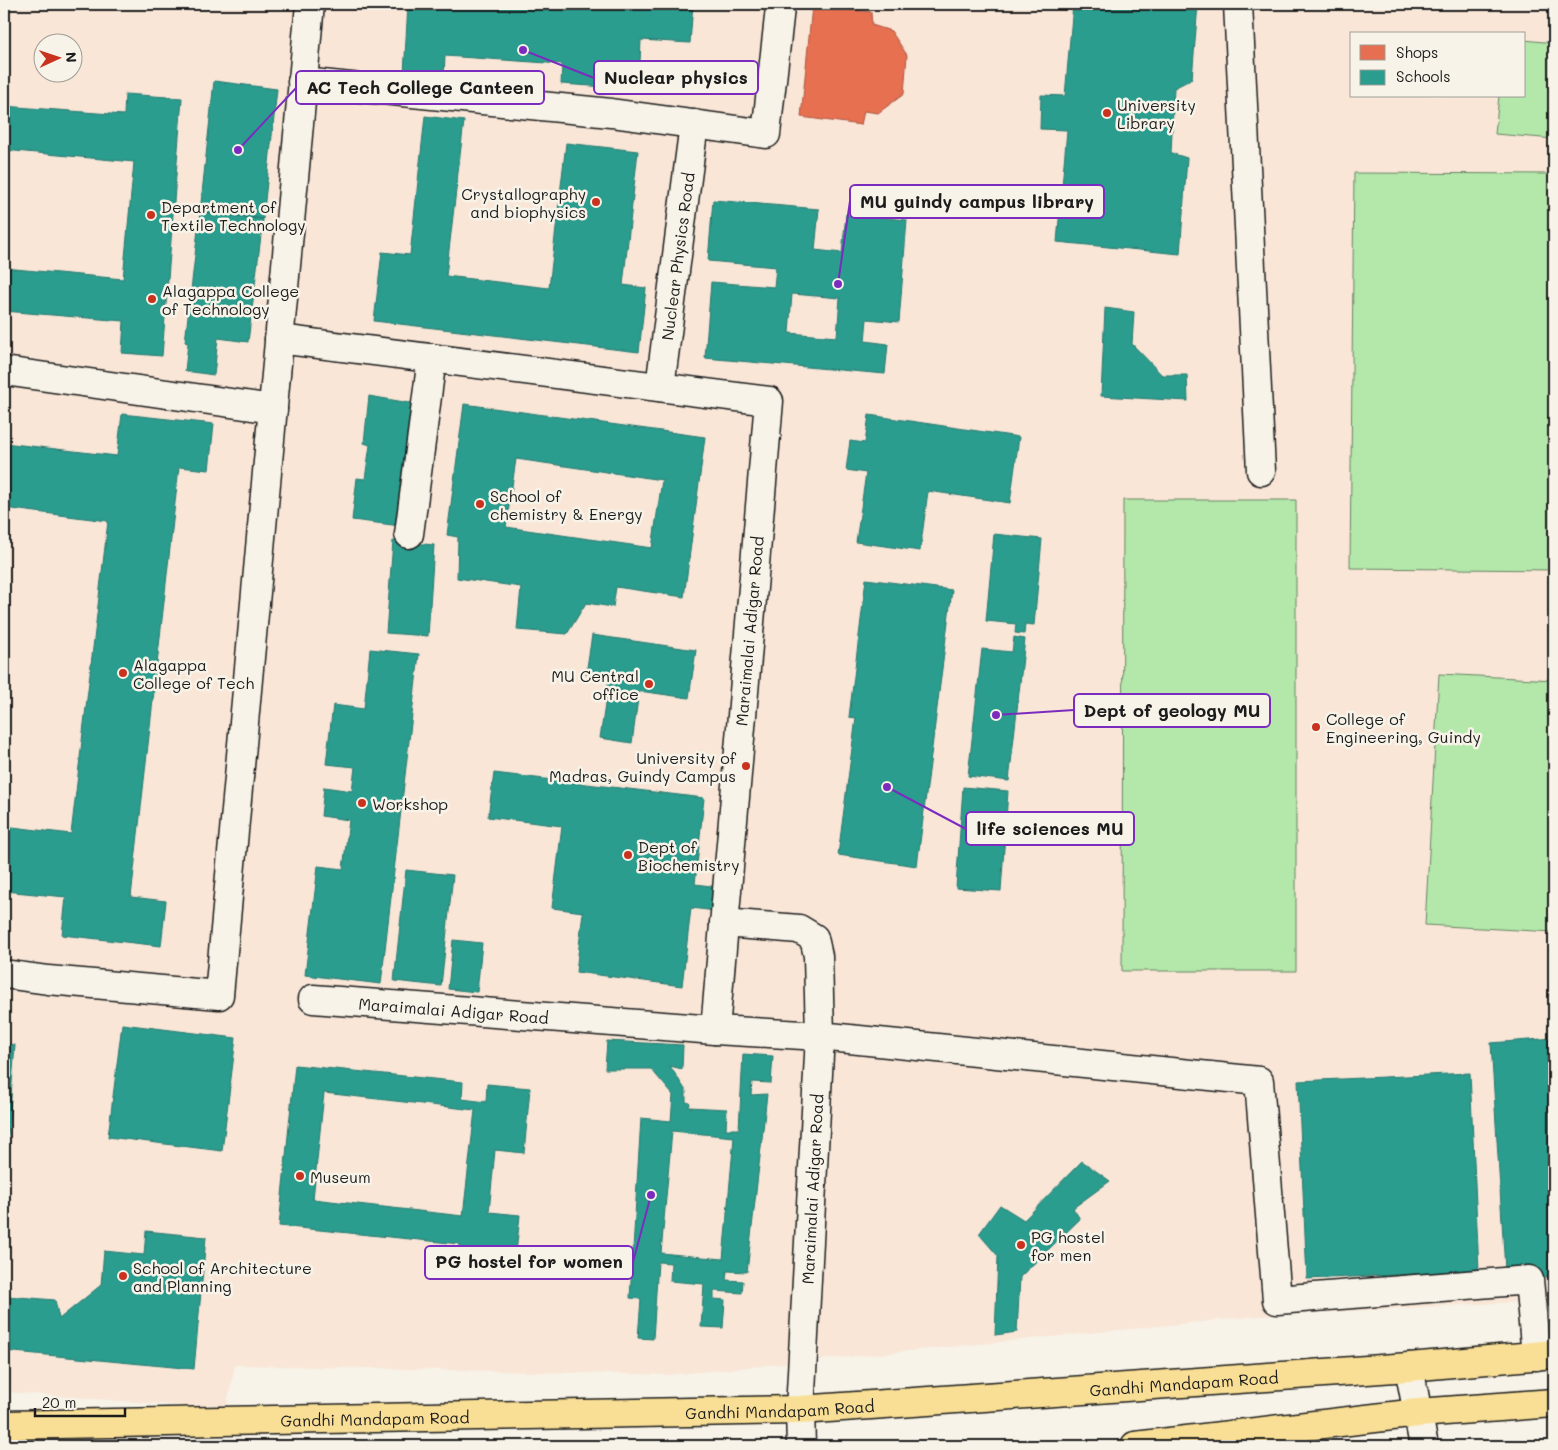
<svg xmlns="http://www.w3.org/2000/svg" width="1558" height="1450" font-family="Mali,sans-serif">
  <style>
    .built { fill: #f9e6d7; fill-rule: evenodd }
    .green { fill: #b3e8aa; stroke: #688263 }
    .shops { fill: #e76f51; stroke: #aa5641 }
    .schools { fill: #2a9d8f; stroke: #26766c; fill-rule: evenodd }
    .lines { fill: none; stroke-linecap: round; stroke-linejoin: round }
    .minor-casing { stroke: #1c1c1c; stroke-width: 31 }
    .major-casing { stroke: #1c1c1c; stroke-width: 31 }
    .minor { stroke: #f7f3e8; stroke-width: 28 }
    .major { stroke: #f9df96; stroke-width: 28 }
    .poi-dot { fill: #c8321e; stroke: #f7f3e8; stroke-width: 2 }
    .labels { text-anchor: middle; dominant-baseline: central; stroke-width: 5; stroke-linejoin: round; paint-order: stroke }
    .poi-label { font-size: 16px; fill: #1c1c1c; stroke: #f7f3e8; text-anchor: start }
    .street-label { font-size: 16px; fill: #1c1c1c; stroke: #f7f3e8 }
    .leader { fill: none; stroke: #7b2cbf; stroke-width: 2 }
    .callout-dot { fill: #7b2cbf; stroke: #f7f3e8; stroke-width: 2 }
    .callout { fill: #f7f3e8; stroke: #7b2cbf; stroke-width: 2 }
    .callout-label { font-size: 18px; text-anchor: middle; font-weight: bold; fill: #1c1c1c }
  </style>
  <rect width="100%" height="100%" fill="#f7f3e8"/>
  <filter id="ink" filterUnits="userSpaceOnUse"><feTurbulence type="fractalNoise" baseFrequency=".02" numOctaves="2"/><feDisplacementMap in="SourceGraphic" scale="10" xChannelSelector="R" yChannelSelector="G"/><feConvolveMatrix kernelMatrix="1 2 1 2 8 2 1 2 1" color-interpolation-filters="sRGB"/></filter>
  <g filter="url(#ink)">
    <path class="built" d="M4,4h1550v1296l-295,16 -590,59 -434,-10 -9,44 -222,-17zM1352,34h172v62h-172zM42,42h30v30h-30z"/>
    <path class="green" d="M1524,40l30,3v96l-59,-5 4,-38h25z
      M1354,173l200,1v396l-204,-2z
      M1123,500h173v471h-174z
      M1439,674l115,6v252l-129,-7z"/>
    <path class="shops" d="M812,6l59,6 1,13 19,6 16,24 -3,39 -26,19 -14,-2 -3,14 -60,-8z"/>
    <path class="schools" d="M408,4h285l-3,39 -49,-3 -1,22 -17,-1 -2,27 -60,-4 1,-20 -117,-8 -1,20 -40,-2z
      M1073,4h125l-6,75 -18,9 -3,65 16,5 -7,96 -123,-12 10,-112 -27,-1 1,-34 24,1z
      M214,81l63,8 -14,130 -63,-7z
      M125,94l57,4 -20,258 -40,-3 2,-32 -120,-10v-43l119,11 11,-117 -130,-12v-44l120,9z
      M425,116l39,5 -18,155 103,12 17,-145 72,8 -15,134 23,3 -7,64 -265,-31 8,-69 28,3z
      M713,200l106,9 -4,41 27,3 4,-39 61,6 -8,102 -32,-3 -2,22 23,3 -3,30 -180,-16 6,-76 63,5 2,-20 -68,-6zM792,294l48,4 -3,39 -48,-4z
      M200,212l63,7 -15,123 -30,-4 -4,37 -29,-4 3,-28 -3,-1z
      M1105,308l29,4 -2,32 30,31h25l1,26 -87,-5z
      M369,396l47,8 -15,122 -49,-6 5,-42 8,1 5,-34 -6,-2z
      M464,404l241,33 -21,160 -68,-10 -3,20 -27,-4 -19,31 -50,-4 4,-43 -64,-9 1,-41 -11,-2zM516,459l146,21 -10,68 -146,-21z
      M122,414l92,10 -5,46 -30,-3 -48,430 35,4 -5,45 -99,-11 4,-38 -62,-6v-65l67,8 37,-313 -104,-13v-65l113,13z
      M869,415l150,22 -9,66 -82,-12 -8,60 -64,-9 10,-69 -20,-3 4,-29 15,2z
      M994,534l48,5 -8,86 -9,-1 -1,10 -9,-1 1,-9 -30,-3z
      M393,541l41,4 -6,91 -42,-3z
      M866,579l86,11 -35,276 -79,-11 18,-137 -7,-1z
      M592,635l104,15 -7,48 -50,-7 -7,52 -32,-5 9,-60 -23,-4z
      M1014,637l11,2 -16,142 -41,-5 14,-127 30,3z
      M370,649l49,5 -38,330 -76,-9 13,-109 25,3 6,-49 -28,-4 3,-29 28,4 3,-24 -29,-3 7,-59 31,4z
      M494,773l210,25 -9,86 24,3 -3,24 -25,-3 -9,78 -106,-14 7,-60 -31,-4 10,-82 -74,-9z
      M963,787l45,4 -7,100 -45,-3z
      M406,870l47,5 -12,111 -47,-5z
      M453,940l29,3 -5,49 -29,-3z
      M122,1024l114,14 -14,113 -114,-14z
      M1554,1038v241l-49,-9 -14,-227z
      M607,1041l76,4 -1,24 -12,-3 16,25v11l4,1 -1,4 38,2 -1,20h13l4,-75 30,2 -2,27 -19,-1 -1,13 16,-1 -20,178 -20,-1 -1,9 17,1 -1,12 -28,-2v8l11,1 -2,28 -22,-1 3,-43 -34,-3 1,-18 -13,-1 -5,77 -15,-1 3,-39 -11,-1 11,-180 30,3 2,-26 -22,-26h-46zM672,1131l62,6 -11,122 -62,-6z
      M4,1044l11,1 -11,143z
      M295,1065l168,17 -1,17 24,3 1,-18 43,4 -6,65 -29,-3 -6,62 31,3 -4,38 -31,-3 -2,18 -6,-1 -11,-1v-5l-8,-1 2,-16 -181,-18zM324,1093l151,17 -12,106 -150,-17z
      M1470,1073l9,198 -172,8 -9,-198z
      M1082,1161l28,20 -37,27 7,11 -60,58 -3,55 -22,3 3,-79 -19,-22 21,-29 24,15z
      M146,1231l60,6 -12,132 -190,-18 3,-55 48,4 4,19 42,-34 3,-34 40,4z"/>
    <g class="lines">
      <defs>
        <g id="minor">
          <path d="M1238,4l23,467"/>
          <path d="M302,82l309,31 155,21 14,-126"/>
          <path d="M279,339l490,62 -54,629"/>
          <path d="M4,371l269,38"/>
          <path id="s1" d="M660,387l34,-263"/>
          <path d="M409,534l23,-176"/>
          <path d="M724,923l75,6 15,9 4,18 2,80 439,45 18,219 252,-20 7,76"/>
          <path d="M4,974l44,6 171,15 91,-991"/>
          <path id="s2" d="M313,999l402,31 105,6 -20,374 1,36"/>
          <path d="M1409,1367l15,79"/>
        </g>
        <g id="major">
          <path id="s3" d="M4,1425l796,-15 609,-43 145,-13"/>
          <path d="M1135,1446l283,-33 136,-10"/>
        </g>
      </defs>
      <use href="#minor" class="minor-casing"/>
      <use href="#major" class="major-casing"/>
      <use href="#minor" class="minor"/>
      <use href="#major" class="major"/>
    </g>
  </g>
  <g class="poi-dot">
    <circle cx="1107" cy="113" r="5"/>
    <circle cx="596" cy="202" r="5"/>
    <circle cx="151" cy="215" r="5"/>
    <circle cx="152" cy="299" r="5"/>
    <circle cx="480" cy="504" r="5"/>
    <circle cx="123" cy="673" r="5"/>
    <circle cx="649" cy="684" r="5"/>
    <circle cx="1316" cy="727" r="5"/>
    <circle cx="746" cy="766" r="5"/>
    <circle cx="362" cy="803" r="5"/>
    <circle cx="628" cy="855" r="5"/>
    <circle cx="300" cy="1176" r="5"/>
    <circle cx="1021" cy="1245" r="5"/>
    <circle cx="123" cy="1276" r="5"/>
  </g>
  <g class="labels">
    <g class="poi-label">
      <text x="1117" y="104">University<tspan x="1117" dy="18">Library</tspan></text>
      <text x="586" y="193" text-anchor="end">Crystallography<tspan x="586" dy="18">and biophysics</tspan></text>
      <text x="161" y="206">Department of<tspan x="161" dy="18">Textile Technology</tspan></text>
      <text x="162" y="290">Alagappa College<tspan x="162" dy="18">of Technology</tspan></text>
      <text x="490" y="495">School of<tspan x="490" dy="18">chemistry &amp; Energy</tspan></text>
      <text x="133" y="664">Alagappa<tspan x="133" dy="18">College of Tech</tspan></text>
      <text x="639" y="675" text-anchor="end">MU Central<tspan x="639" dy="18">office</tspan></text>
      <text x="1326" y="718">College of<tspan x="1326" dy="18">Engineering, Guindy</tspan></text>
      <text x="736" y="757" text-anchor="end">University of<tspan x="736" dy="18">Madras, Guindy Campus</tspan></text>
      <text x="372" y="803">Workshop</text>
      <text x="638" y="846">Dept of<tspan x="638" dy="18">Biochemistry</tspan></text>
      <text x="310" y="1176">Museum</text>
      <text x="1031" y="1236">PG hostel<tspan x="1031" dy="18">for men</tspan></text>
      <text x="133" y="1267">School of Architecture<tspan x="133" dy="18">and Planning</tspan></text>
    </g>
    <g class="street-label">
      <text stroke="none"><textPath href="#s1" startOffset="132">Nuclear Physics Road</textPath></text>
      <text transform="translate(749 631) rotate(-85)">Maraimalai Adigar Road</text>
      <text stroke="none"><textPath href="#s2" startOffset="141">Maraimalai Adigar Road</textPath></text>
      <text transform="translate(812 1189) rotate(-87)">Maraimalai Adigar Road</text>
      <text stroke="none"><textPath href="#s3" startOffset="1181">Gandhi Mandapam Road</textPath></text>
      <text stroke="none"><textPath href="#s3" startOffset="776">Gandhi Mandapam Road</textPath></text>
      <text stroke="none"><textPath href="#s3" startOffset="371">Gandhi Mandapam Road</textPath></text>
    </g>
  </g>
  <path class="leader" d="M523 50L594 78M238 150L296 88M838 284L850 201M996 715L1074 710M887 787L966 829M651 1195L633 1262"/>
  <g class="callout-dot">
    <circle cx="523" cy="50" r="5"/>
    <circle cx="238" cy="150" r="5"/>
    <circle cx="838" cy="284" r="5"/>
    <circle cx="996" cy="715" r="5"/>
    <circle cx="887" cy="787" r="5"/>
    <circle cx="651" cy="1195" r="5"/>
  </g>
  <g class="callout">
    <rect x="594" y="61" width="164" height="33" rx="5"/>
    <rect x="296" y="71" width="248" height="33" rx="5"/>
    <rect x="850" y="185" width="254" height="33" rx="5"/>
    <rect x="1074" y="694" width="196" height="33" rx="5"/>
    <rect x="966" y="812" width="168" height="33" rx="5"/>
    <rect x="425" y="1246" width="208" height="33" rx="5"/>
  </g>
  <g class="callout-label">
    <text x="676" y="84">Nuclear physics</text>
    <text x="420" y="94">AC Tech College Canteen</text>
    <text x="977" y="208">MU guindy campus library</text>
    <text x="1172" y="717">Dept of geology MU</text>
    <text x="1050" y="835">life sciences MU</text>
    <text x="529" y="1268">PG hostel for women</text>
  </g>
  <rect width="1558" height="1450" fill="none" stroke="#f7f3e8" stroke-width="20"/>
  <rect x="10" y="10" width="1538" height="1430" fill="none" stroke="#1c1c1c" stroke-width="2" filter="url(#ink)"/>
  <rect x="1350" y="32" width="175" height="65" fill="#f7f3e8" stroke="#9f9d96"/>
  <rect x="1360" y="45" width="25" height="15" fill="#e76f51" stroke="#9f9d96"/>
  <text x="1396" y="58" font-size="15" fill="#1c1c1c">Shops</text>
  <rect x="1360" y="70" width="25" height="15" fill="#2a9d8f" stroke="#9f9d96"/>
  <text x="1396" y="82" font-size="15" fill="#1c1c1c">Schools</text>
  <g transform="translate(58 58) rotate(87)"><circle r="24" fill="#f7f3e8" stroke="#9f9d96"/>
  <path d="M0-4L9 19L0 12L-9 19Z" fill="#c8321e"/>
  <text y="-8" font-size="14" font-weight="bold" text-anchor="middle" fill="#1c1c1c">N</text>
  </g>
  <path d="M35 1408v8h90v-8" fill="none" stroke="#1c1c1c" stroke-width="2.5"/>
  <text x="42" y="1408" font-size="15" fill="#1c1c1c" stroke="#f7f3e8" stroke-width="4" paint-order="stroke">20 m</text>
</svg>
